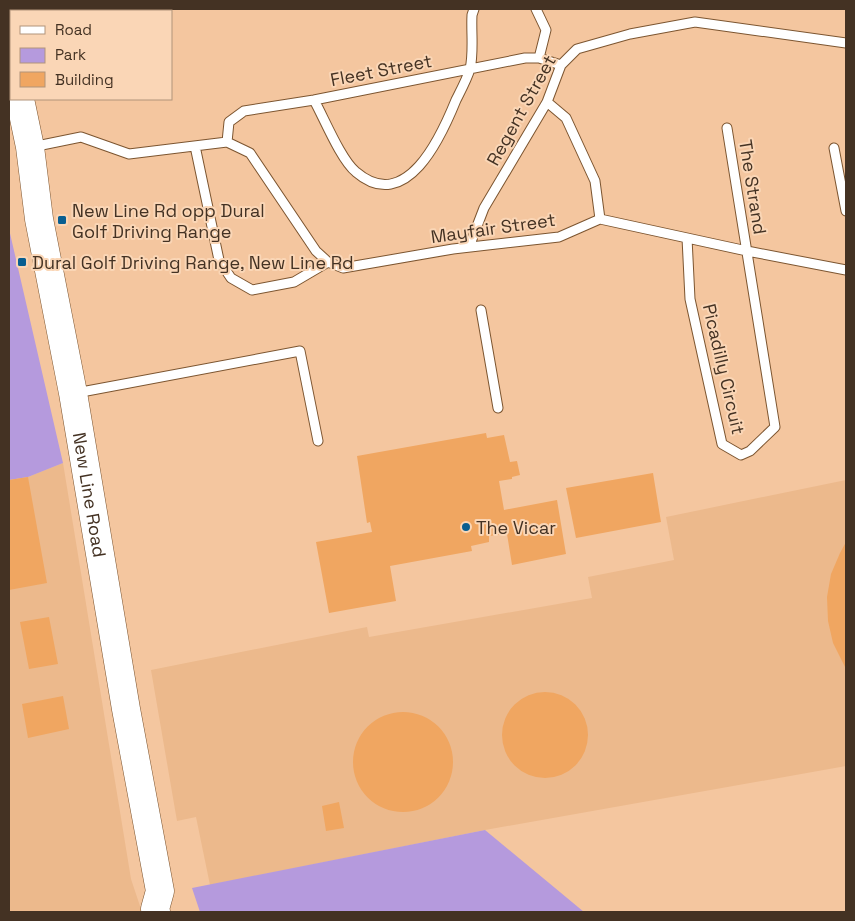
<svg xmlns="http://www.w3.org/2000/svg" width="855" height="921" font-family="'Space Grotesk',sans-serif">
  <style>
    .built { fill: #ecb98c }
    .green { fill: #b59add }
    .building { fill: #f0a661 }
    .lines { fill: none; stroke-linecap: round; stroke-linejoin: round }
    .service-casing { stroke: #7c5530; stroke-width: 11 }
    .primary-casing { stroke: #7c5530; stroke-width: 29 }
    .service { stroke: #fff; stroke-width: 9 }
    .primary { stroke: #fff; stroke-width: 28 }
    .poi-dot { fill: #085e90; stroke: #fad6b6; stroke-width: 2 }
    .labels { text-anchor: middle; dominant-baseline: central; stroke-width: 4; stroke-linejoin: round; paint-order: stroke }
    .street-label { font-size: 18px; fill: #443223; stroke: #fad6b6 }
    .poi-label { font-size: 18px; fill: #443223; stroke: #fad6b6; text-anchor: start }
  </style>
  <rect width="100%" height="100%" fill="#f4c69f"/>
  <path class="built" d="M63,463l68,416 11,33h-133v-432l19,-3z
    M846,480v286l-361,64 -275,55 -14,-68 -19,4 -26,-151 216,-43 2,10 223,-39 -4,-21 86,-17 -8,-43z"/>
  <path class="green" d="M9,229l54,234 -35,14 -19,3z
    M485,830l99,82h-384l-8,-24z"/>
  <path class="building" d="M486,433l1,5 17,-3 6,27 7,-1 3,14 -8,2v2l-13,2 5,29 53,-10 9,54 -54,11 -5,-31 -18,2v6l-18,4 1,5 -82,15 6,35 -67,12 -13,-71 56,-10 -2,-10 -3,1 -10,-67z
    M653,473l8,49 -85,16 -10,-50z
    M28,477l19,106 -38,7v-110z
    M846,542v127l-13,-26 -5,-22 -1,-24 4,-23 9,-21z
    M49,617l9,47 -29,5 -9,-47z
    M502 735a43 43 0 1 1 86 0a43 43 0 1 1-86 0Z
    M63,696l6,33 -41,9 -6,-34z
    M353 762a50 50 0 1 1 100 0a50 50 0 1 1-100 0Z
    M339,802l5,26 -18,3 -4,-25z"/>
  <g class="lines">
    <defs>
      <path id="service" d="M536,9l10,21 -7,28
        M314,100c10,18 27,60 42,72 50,43 85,-35 100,-72 5,-10 11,-21 14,-31 4,-17 1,-37 2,-54l2,-6
        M547,102l19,16 29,63 5,38
        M227,142l23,11 66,98 12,11 15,6 110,-19 106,-12 41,-18 147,32 99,19
        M227,142l2,-20 15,-11 70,-11 211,-42h14l22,7
        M195,146l24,114 12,18 21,12 42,-8 34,-20
        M32,147l49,-10 48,17 98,-12
        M834,148l12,63
        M687,238l3,61 32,145 19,11 9,-4 25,-24 -48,-299
        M469,247l15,-39 63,-106 14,-37 16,-16 53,-15 65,-12 151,21
        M481,310l17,98
        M76,393l224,-42 18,90"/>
      <g id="primary">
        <path d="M9,58l2,8"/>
        <path id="s1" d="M20,99l10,48 9,72 34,174 53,316 34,182 -5,18 1,3"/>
      </g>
    </defs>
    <use href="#service" class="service-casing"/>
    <use href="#primary" class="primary-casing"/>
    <use href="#service" class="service"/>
    <use href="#primary" class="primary"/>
  </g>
  <g class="poi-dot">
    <rect x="57" y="215" width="10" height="10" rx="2.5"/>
    <rect x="17" y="257" width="10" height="10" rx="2.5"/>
    <circle cx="466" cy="527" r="5"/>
  </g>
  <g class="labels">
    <g class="street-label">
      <text transform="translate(381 70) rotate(-11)">Fleet Street</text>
      <text transform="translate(521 110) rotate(-61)">Regent Street</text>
      <text transform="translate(753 187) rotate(81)">The Strand</text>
      <text transform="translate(493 228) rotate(-8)">Mayfair Street</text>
      <text transform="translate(724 369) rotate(77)">Picadilly Circuit</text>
      <text stroke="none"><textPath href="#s1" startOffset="402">New Line Road</textPath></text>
    </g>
    <g class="poi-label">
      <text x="72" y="210">New Line Rd opp Dural<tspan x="72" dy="21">Golf Driving Range</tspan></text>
      <text x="32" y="262">Dural Golf Driving Range, New Line Rd</text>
      <text x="476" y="527">The Vicar</text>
    </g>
  </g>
  <rect width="855" height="921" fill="none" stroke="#443223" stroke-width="20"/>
  <rect x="10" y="10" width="162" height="90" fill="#fad6b6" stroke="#b1947b"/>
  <rect x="20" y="26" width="25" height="8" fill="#ffffff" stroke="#b1947b"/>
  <text x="55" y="35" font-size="15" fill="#443223">Road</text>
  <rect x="20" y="48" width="25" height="15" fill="#b59add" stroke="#b1947b"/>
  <text x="55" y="60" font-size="15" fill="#443223">Park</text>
  <rect x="20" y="72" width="25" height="15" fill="#f0a661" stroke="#b1947b"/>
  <text x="55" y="85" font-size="15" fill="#443223">Building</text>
</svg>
